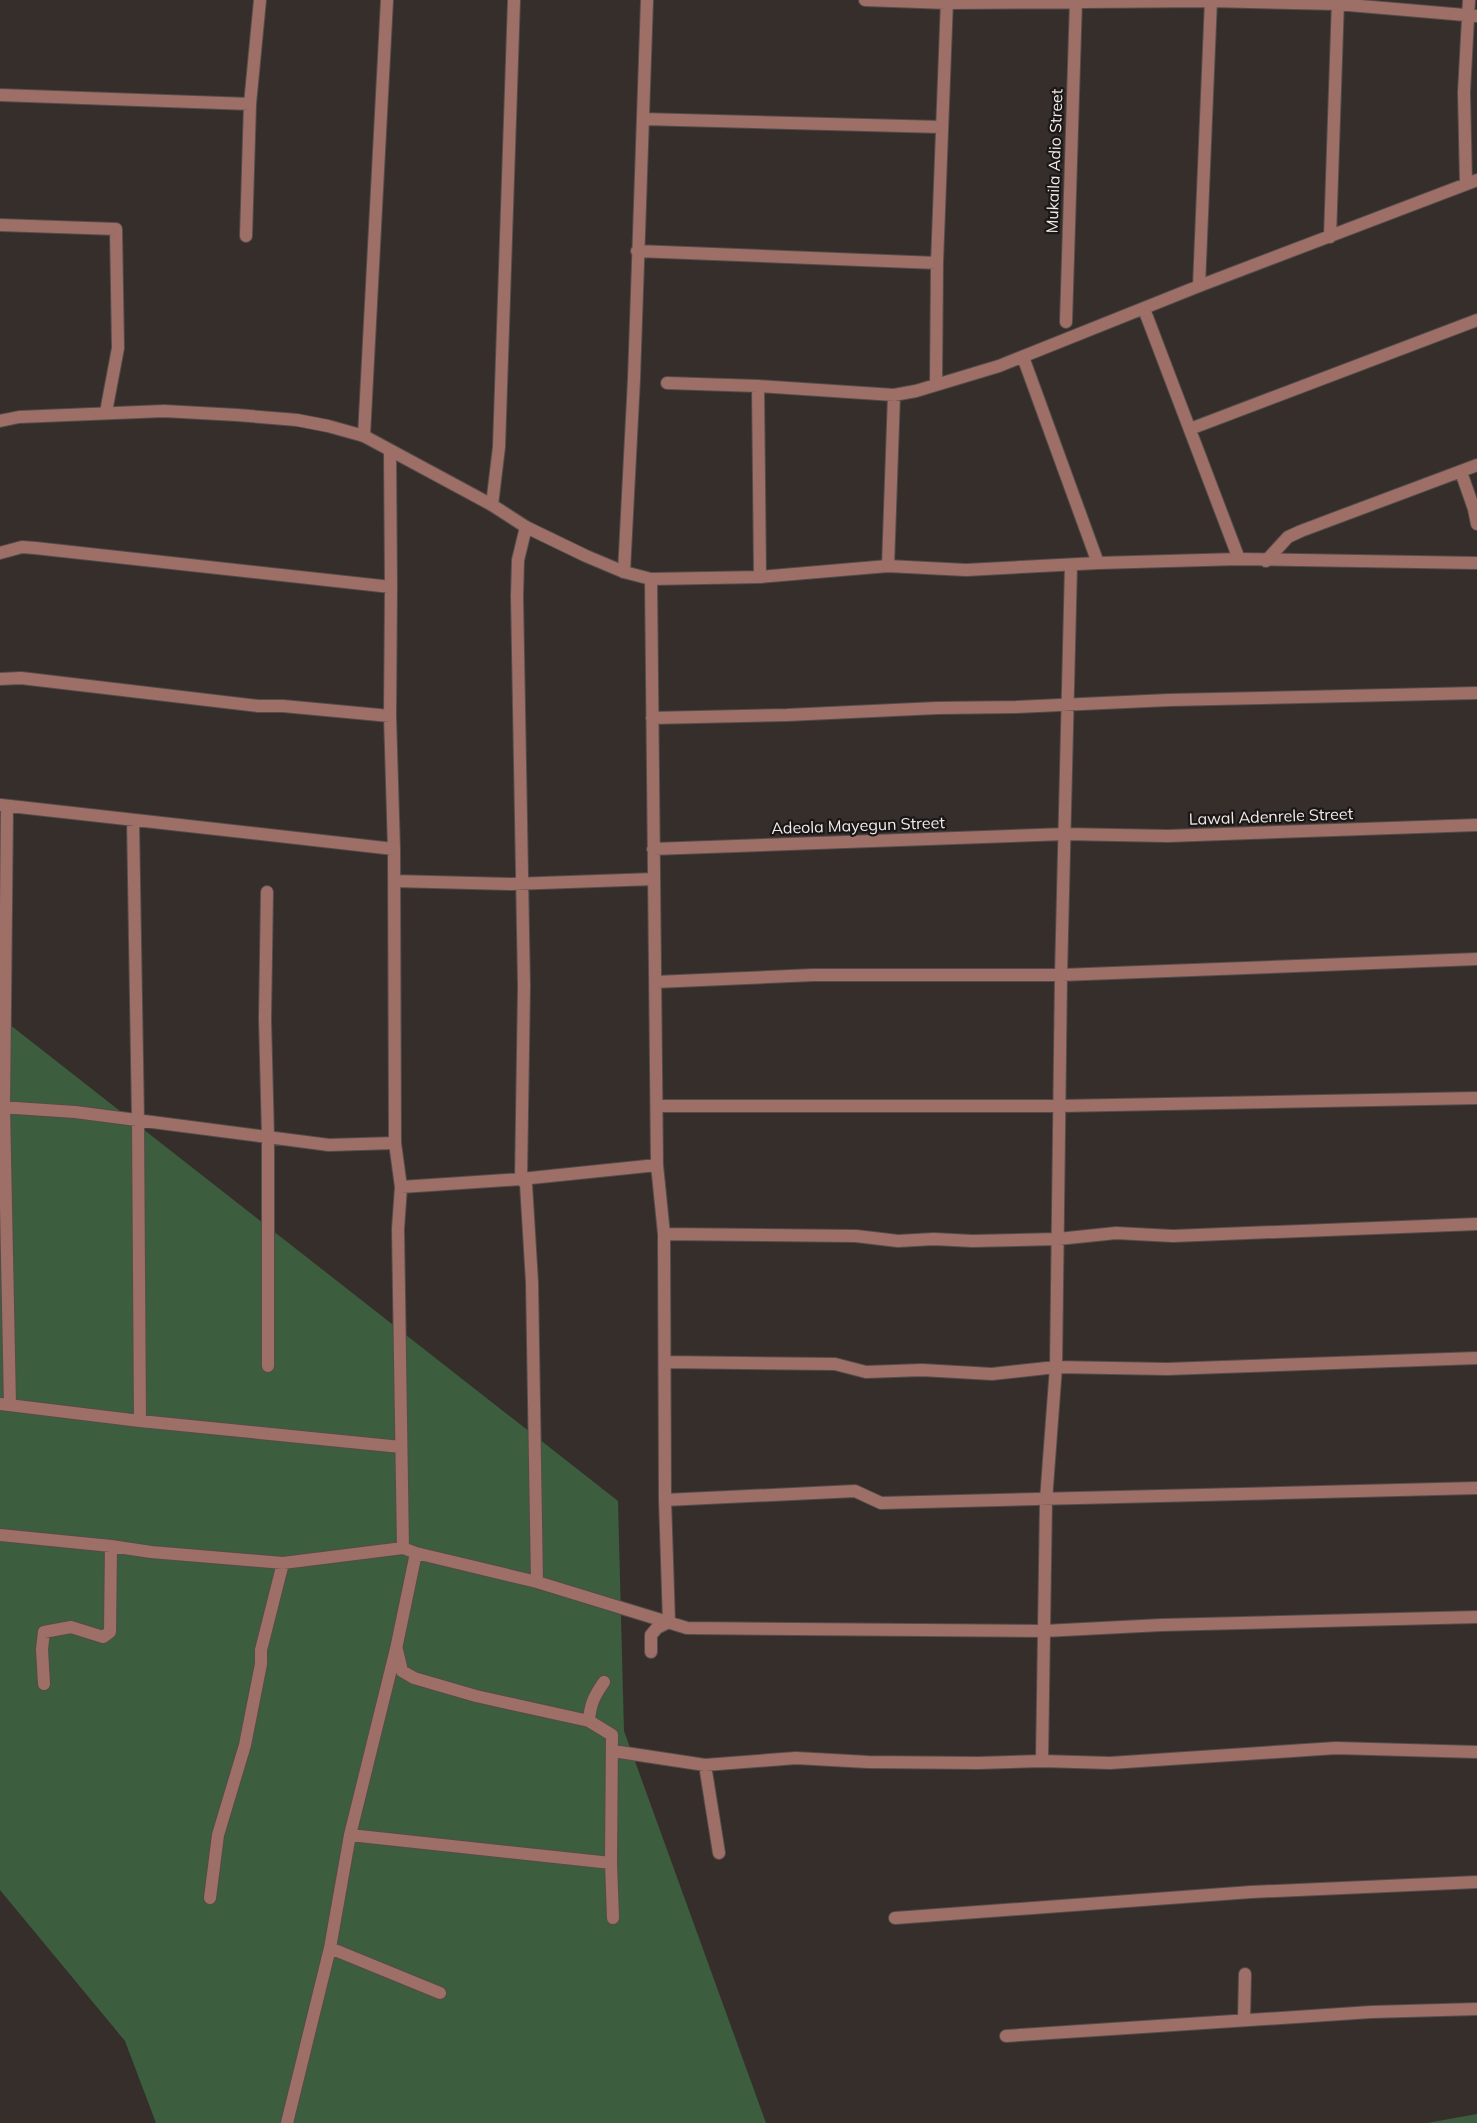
<svg xmlns="http://www.w3.org/2000/svg" width="1477" height="2123" font-family="Mulish,sans-serif">
  <style>
    .green { fill: #3c5d3e }
    .lines { fill: none; stroke-linecap: round; stroke-linejoin: round }
    .minor-casing { stroke: #544c4a; stroke-width: 14 }
    .tertiary-casing { stroke: #544c4a; stroke-width: 14 }
    .minor { stroke: #9d6f67; stroke-width: 12 }
    .tertiary { stroke: #9d6f67; stroke-width: 12 }
    .labels { text-anchor: middle; dominant-baseline: central; stroke-width: 4.5; stroke-linejoin: round; paint-order: stroke }
    .street-label { font-size: 16px; fill: #f1ecea; stroke: #1a1716 }
  </style>
  <rect width="100%" height="100%" fill="#362e2b"/>
  <path class="green" d="M0,1017l618,484 6,230 142,392h-610l-31,-82 -125,-151z
    M1477,2114v9h-50z"/>
  <g class="lines">
    <defs>
      <path id="minor" d="M865,0l82,3 264,-2 126,3 140,12
        M0,95l250,9
        M643,119l298,8
        M1466,184l-2,-92 5,-92
        M0,225l116,4 2,119 -12,64
        M246,236l4,-132 10,-104
        M1330,237l8,-237
        M637,251l300,12
        M1199,286l12,-286
        M1144,309l95,250
        M1066,322l10,-322
        M1023,357l75,206
        M667,383l91,3 136,9 22,-4 83,-25 200,-80 278,-106
        M936,385l1,-122 10,-263
        M758,386l2,191
        M1190,429l287,-109
        M364,436l23,-436
        M390,451l1,136 -1,129 4,133 1,294 6,44 -3,42 5,319
        M1461,472l13,37 3,15
        M492,505l7,-58 15,-447
        M526,527l-8,33 -1,36 7,390 -3,193 5,5 6,98 5,300
        M0,553l22,-6 13,1 356,39
        M1266,561l22,-24 13,-6 176,-66
        M888,566l6,-171
        M624,572l10,-193 13,-379
        M651,579l6,586 7,69 1,266 4,122
        M0,679l21,-1 237,28h25l107,10
        M652,718l135,-3 150,-7 79,-1 153,-7 308,-7
        M1,805l393,44
        M7,806l-3,301 6,298
        M133,820l5,300 2,301
        M653,849l412,-15 103,2 309,-11
        M394,881l118,3 142,-5
        M267,892l-2,127 3,118v229
        M656,982l157,-7h248l416,-16
        M658,1106h401l418,-8
        M0,1107l75,5 254,33 66,-2
        M401,1187l120,-8 136,-14
        M664,1234l192,2 42,5 36,-2 38,2 86,-2 58,-6 57,3 304,-12
        M665,1362l170,2 31,8 56,-2 70,4 64,-7 111,2 310,-11
        M0,1404l140,17 261,26
        M665,1500l190,-9 26,12 596,-15
        M0,1535l111,11 40,6 132,11 120,-15 13,5 121,29 150,46 357,3 117,-6 316,-8
        M397,1650l5,21 12,7 62,18 113,25 23,14 -1,128 2,55
        M651,1652v-17l6,-7 12,-6
        M44,1684l-2,-35 2,-17 27,-5 32,10 7,-5 1,-86
        M589,1721c1,-16 5,-25 15,-39
        M613,1751l92,14 91,-7 72,4 110,1 64,-2 68,2 226,-15 141,4
        M1042,1761l4,-261 10,-133 5,-392 10,-410
        M705,1765l14,88
        M350,1835l261,28
        M210,1898l8,-63 27,-90 16,-81v-14l22,-87
        M895,1918l356,-26 226,-10
        M330,1948l110,45
        M1244,2019l1,-45
        M1006,2036l365,-24 106,-3
        M287,2123l43,-175 20,-113 46,-186 20,-96"/>
      <path id="tertiary" d="M0,421l19,-4 145,-6 73,4 60,5 31,6 36,10 128,69 34,22 60,29 38,16 27,7 109,-2 128,-11 78,4 132,-7 141,-4 238,4"/>
    </defs>
    <use href="#minor" class="minor-casing"/>
    <use href="#tertiary" class="tertiary-casing"/>
    <use href="#minor" class="minor"/>
    <use href="#tertiary" class="tertiary"/>
  </g>
  <g class="labels">
    <g class="street-label">
      <text transform="translate(1054 161) rotate(-88)">Mukaila Adio Street</text>
      <text transform="translate(1271 816) rotate(-2)">Lawal Adenrele Street</text>
      <text transform="translate(858 825) rotate(-2)">Adeola Mayegun Street</text>
    </g>
  </g>
</svg>
